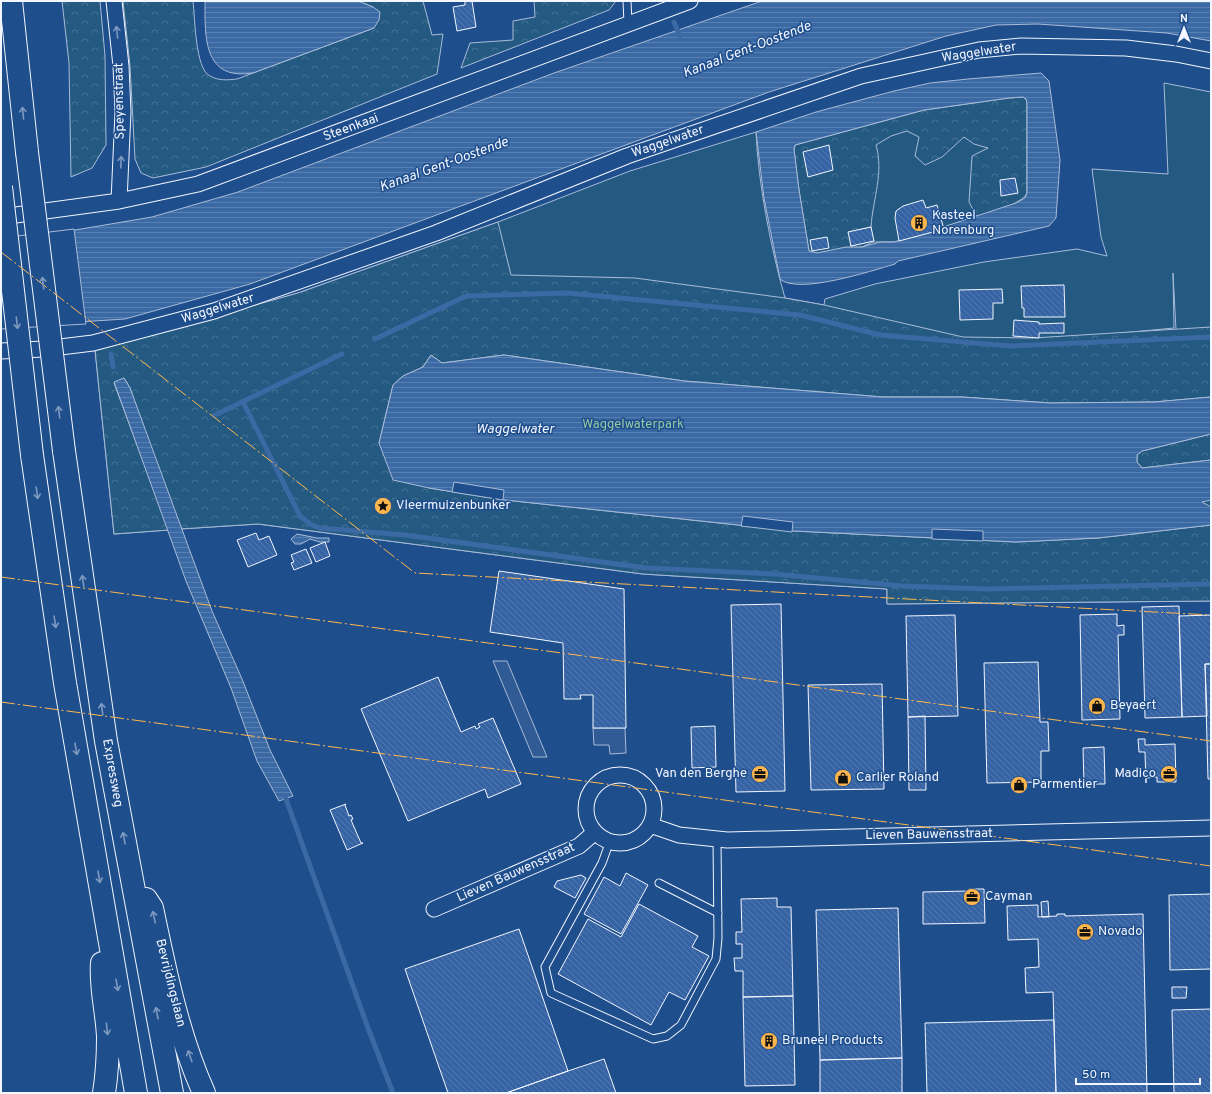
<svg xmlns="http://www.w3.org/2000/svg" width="1212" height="1094" font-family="Overpass,sans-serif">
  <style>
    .green { fill: #245a82; stroke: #a8bbd7; fill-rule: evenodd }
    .forest { fill: url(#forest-crowns); stroke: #a8bbd7 }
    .parking { fill: #305b95; stroke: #a8bbd7 }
    .water { fill: url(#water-rules); stroke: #a8bbd7; fill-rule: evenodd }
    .pier { fill: #1f4e8c; stroke: #a8bbd7 }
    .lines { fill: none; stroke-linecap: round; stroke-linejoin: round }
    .stream { stroke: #3b69a3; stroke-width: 5 }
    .building { fill: url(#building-back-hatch); stroke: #f2f6ff }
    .lane-casing { stroke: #f2f6ff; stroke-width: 9 }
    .street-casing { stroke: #f2f6ff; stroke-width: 17 }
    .highway-casing { stroke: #f2f6ff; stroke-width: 24 }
    .lane { stroke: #1f4e8c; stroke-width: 7 }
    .street { stroke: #1f4e8c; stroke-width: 15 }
    .highway { stroke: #1f4e8c; stroke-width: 22 }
    .highway-bridge-casing { stroke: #f2f6ff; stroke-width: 24; stroke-linecap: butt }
    .highway-bridge { stroke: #1f4e8c; stroke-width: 22 }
    .power { stroke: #ffb74d; stroke-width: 1; stroke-dasharray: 14 3 2 3; stroke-linecap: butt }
    .oneway { stroke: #7e9ac0 }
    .labels { text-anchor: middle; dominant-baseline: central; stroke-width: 3; stroke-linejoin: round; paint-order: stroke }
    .street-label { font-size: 13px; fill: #f2f6ff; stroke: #1f4e8c }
    .poi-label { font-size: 13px; fill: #f2f6ff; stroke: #1f4e8c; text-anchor: start }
    .park-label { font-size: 13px; fill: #97c8a6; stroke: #1f4e8c }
    .water-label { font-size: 14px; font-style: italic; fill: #f2f6ff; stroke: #1f4e8c }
  </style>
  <defs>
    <pattern id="forest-crowns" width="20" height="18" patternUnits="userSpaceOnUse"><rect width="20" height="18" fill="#245a82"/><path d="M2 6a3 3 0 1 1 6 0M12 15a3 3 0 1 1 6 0" fill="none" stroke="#447295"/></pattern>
    <pattern id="water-rules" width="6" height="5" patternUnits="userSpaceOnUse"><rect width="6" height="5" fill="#3b69a3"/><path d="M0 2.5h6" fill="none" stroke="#587fb1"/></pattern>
    <pattern id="building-back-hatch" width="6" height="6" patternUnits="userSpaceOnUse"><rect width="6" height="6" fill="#3563a3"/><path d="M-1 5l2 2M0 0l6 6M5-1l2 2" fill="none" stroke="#537ab1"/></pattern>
  </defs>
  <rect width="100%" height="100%" fill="#1f4e8c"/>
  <path class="green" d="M1164,83l47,9v509l-324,3v-15l-244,-15 -385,-50 -78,5 -50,-141 -16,-5 55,147 -55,4 -19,-184 203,-57 200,-71 132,-51 126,-39c2,51 15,117 29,166l39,7 1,-6 50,-15 109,-22 93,-13 30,7 -6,-19 -9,-68 76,5zM1173,273l3,57 -55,3 53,-5z
    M978,102l24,106 -58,21 -43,11 -7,2h-21l-11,5 -11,1 -52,-58 -5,-43zM871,227l2,14 -22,5 -3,-14z"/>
  <path class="forest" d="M62,1h38l5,55 1,89 -14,23 -21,9 -2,-114z
    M123,1h70c2,16 2,68 17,75 9,5 18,4 27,3l137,-51 -1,-21 -15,-6h65l9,34 11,-1 -6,40 -231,93 -53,11 -12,-5 -6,-14 -5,-93z
    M534,1h82l-7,9 -148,58 9,-25 43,-3v-19l22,-4z
    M1023,97l3,2 1,4v90c-6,12 -37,19 -50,24l-8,-15 3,-46 16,-8 -14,-4 -10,-7 -22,20 -17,8 -10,-9 4,-19 -12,-6 -16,5 -15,9c8,28 -3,53 -5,82l-22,5 2,16c-12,-1 -31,10 -42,3l-10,-61 -5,-40 1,-5 129,-35 85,-12z
    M498,222l13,53 124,3 150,20 39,7 139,32 70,1 178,-11v70l-57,5 -104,1 -88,-6h-79l-199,-16 -180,-26 -62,8 -11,-8 -8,12 -20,9 -10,9 -14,58 50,45 76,12 289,31 222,11 82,-4 113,-13v76l-324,3v-15l-244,-15 -385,-50 -78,5 -50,-141 -6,-10 -10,5 55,147 -55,4 -19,-184 203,-57z
    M1211,434v26l-69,8 -5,-6v-7l5,-4z"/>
  <path class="parking" d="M493,661h14l40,96h-14z
    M593,728h32l1,25 -16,1 -1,-9h-15z"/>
  <path class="water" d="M205,1h153l15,6 7,5 -1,8 -5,8 -121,45c-50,8 -48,-36 -48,-72z
    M762,1h449v40l-44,-8 -129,-9 -42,1 -50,11 -177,56 -519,192 -125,35 -93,6 -10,-86 130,-22 86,-25 316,-119z
    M1041,73l8,8 11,79 -4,58 -7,8 -151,35 -3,3c-24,7 -97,31 -115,15l-16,-81 -8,-66 60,-20 78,-21 36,-8 38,-4zM1023,97l3,2 1,4v90l-2,5 -9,5 -73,24v2l-49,13h-14l-18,5h-16l-29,6 -8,-2 -10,-61 -5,-41 1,-4 129,-35 85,-12z
    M431,355l11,8 62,-8 180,26 199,16h79l88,6 104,-1 57,-5v37l-69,17 -5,4v7l5,6 69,-8v40l-9,2 9,5v18l-113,13 -82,4 -222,-11 -289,-31 -76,-12 -36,-8 -14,-37 14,-58 10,-9 20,-9z
    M124,378l6,10 82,223 30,68 28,71 23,46 -14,5 -22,-40 -26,-73 -45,-107 -72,-199z
    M297,534l20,4h12v4h-9l-10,-3 -9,5h-6l-4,-5z"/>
  <path class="pier" d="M74,229l12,95 -85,5v-91z
    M454,482l50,8 -1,10 -51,-8z
    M743,516l50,6 -1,10 -51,-6z
    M932,529l51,2v10l-51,-2z"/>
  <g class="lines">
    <path class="stream" d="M674,22l6,14
      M375,339l91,-43 101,-3 233,22 80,20 130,11 201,-9
      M111,354l2,13
      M243,402l57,114 10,8 10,4 85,7 241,33 128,6 128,12 85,3 224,-5
      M215,415l127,-61
      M286,799l82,229 25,65"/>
  </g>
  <path class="building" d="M465,1h7l4,26 -19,4 -4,-24 12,-2z
    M829,145l4,25 -25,7 -5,-25z
    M1015,178l3,15 -17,3 -1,-16z
    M923,200l3,8 11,-3 7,24 -45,12 -4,-23 1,-7 7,-5z
    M871,227l3,14 -23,5 -3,-14z
    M827,237l2,11 -17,3 -2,-11z
    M1064,285l1,32h-41v-9h-2l-1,-22z
    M1002,289l1,14h-10v16l-33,1 -1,-30z
    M1014,320l25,2v2l25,-1v10h-25v5l-26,-2z
    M256,533l3,7 10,-4 8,19 -29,12 -11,-27z
    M325,542l5,14 -14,6 -6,-14z
    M306,549l6,14 -18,7 -3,-7 3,-1 -3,-7z
    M499,571l125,18 2,139h-33v-33h-13l1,4h-17l-1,-56 -73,-11z
    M781,604l4,187 -49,1 -5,-187z
    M1179,606l3,111 -37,1 -3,-111z
    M1117,614v12l7,-1v10h-6l2,84 -38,1 -2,-105z
    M955,615l3,101 -50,1 -2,-101z
    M1211,615v49h-6l2,52 -25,1 -3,-101z
    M1038,662l2,60h8l1,29h-8v31l-54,1 -3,-120z
    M1205,664h6v115h-3z
    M438,677l23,55 14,-6 1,3 4,-2 -2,-3 15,-6 28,66 -33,14 -3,-9 -77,32 -47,-112z
    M882,684l2,105 -73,1 -3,-105z
    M925,716l1,74h-17l-1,-73z
    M715,726l1,41 -24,1 -1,-41z
    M1138,739h7v6l30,-1 1,38h-19v-5l-11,1v5l-1,-31h-6z
    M1104,747l1,37h-21l-1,-36z
    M346,804l-1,1 4,11 2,-1 2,4 -2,1 10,23h2l-16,7 -17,-40z
    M626,873l22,12 -27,49 -37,-20 20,-37 16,9z
    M581,875l5,3 -11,20 -21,-11 3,-6z
    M969,889h15l1,34 -62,1v-32l46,-1z
    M1211,894v75l-41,1 -1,-75z
    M777,898v9h14l2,89 -50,1v-26h-8l-1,-13h8v-14h-6v-12h6l-1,-33z
    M1048,901l1,16h-7l-1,-15z
    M639,904l59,32 -6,11 17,9 -24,44 -16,-8 -18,33 -93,-51 30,-55 33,18z
    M1038,905v12l19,-1v-2h8v2l78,-2 4,179h-91l-3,-101 -27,1 -1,-25 14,-1 -1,-28 -30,1 -1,-34z
    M898,908l4,150 -82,2 -4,-150z
    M519,929l49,142 -62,22h-58l-43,-124z
    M1172,987h15l-1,11h-14z
    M793,996l2,89 -50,1 -2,-89z
    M1211,1009v84h-37l-2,-83z
    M1054,1020l2,73h-129l-2,-70z
    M902,1058v35h-82v-33z
    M604,1059l12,34h-110l62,-22z"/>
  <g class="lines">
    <defs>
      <path id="lane" d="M627,1l1,22
        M610,841l-8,22 -57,104 6,26 102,46 14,-3 14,-11 35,-66 2,-21 -1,-99
        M659,883l59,30"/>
      <path id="street" d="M114,1l7,65 2,46 -4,89
        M1,217l118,-16 79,-17 492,-183
        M1,351l43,-2 49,-6 121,-32 222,-78 191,-77 234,-80 118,-26 42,-4 105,2 50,6 35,7
        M586 809a34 34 0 1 1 68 0a34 34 0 1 1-68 0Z
        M650,825l29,10 48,5 484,-12
        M434,909l145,-63 16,-14"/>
      <path id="highway" d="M11,1l16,151
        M64,451l42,290 66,352
        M32,455l33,228 71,410
        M146,899l6,9c13,62 26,127 52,185
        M102,963c-2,25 5,49 6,74 0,19 -1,37 -4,56"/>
    </defs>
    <use href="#lane" class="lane-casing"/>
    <use href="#street" class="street-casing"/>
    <use href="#highway" class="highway-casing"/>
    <use href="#lane" class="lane"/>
    <use href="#street" class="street"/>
    <use href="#highway" class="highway"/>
    <defs>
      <path id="highway-bridge" d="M27,152l37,299
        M1,187l31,268"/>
    </defs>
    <use href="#highway-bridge" class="highway-bridge-casing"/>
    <use href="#highway-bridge" class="highway-bridge"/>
    <path class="power" d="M1,252l414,321 796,42
      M1,577l1210,164
      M1,702l1210,164"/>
  </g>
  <defs><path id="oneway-shaft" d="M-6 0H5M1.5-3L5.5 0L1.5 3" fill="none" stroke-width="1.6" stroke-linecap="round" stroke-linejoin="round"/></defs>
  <g class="oneway">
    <use href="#oneway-shaft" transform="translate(117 32) rotate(-96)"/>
    <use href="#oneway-shaft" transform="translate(23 113) rotate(-96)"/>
    <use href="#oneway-shaft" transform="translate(121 162) rotate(-88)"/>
    <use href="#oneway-shaft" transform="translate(43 283) rotate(-97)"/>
    <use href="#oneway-shaft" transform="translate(17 323) rotate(83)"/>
    <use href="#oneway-shaft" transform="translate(59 412) rotate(-97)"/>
    <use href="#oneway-shaft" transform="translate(37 493) rotate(82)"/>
    <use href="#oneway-shaft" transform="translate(83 581) rotate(-98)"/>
    <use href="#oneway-shaft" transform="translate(55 622) rotate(81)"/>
    <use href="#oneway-shaft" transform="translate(102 709) rotate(-98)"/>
    <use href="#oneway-shaft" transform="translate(76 749) rotate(80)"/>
    <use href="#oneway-shaft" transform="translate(124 838) rotate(-100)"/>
    <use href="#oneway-shaft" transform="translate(99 877) rotate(80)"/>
    <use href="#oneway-shaft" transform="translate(154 917) rotate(-102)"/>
    <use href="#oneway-shaft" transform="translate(117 985) rotate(80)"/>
    <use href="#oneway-shaft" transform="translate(157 1013) rotate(-100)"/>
    <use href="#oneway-shaft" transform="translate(107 1029) rotate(84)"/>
    <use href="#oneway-shaft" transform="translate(190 1056) rotate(-109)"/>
  </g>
  <defs>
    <symbol id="building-disc" viewBox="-11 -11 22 22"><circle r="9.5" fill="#ffb74d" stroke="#1f4e8c"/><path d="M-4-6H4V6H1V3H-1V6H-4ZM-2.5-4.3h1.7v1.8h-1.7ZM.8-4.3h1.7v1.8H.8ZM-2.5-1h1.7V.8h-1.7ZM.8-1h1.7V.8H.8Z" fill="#111"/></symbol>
    <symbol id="sight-disc" viewBox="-11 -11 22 22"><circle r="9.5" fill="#ffb74d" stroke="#1f4e8c"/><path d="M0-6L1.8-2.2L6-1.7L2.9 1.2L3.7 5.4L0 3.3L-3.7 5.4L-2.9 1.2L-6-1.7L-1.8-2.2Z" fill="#111"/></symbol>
    <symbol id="shop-disc" viewBox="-11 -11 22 22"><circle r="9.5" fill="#ffb74d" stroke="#1f4e8c"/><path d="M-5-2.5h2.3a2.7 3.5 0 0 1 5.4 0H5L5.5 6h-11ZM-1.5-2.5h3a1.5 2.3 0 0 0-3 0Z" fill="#111"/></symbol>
    <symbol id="office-disc" viewBox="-11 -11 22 22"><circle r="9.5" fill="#ffb74d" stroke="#1f4e8c"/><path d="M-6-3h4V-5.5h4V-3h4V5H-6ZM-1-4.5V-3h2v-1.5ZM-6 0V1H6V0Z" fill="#111"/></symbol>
  </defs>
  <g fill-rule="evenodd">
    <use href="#building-disc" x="909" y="213" width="20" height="20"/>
    <use href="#sight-disc" x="373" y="496" width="20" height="20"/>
    <use href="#shop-disc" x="1087" y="696" width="20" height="20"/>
    <use href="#office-disc" x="750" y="764" width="20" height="20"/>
    <use href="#office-disc" x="1159" y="764" width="20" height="20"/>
    <use href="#shop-disc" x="833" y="768" width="20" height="20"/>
    <use href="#shop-disc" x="1009" y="775" width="20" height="20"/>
    <use href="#office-disc" x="962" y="887" width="20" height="20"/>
    <use href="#office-disc" x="1075" y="922" width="20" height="20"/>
    <use href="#building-disc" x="759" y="1031" width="20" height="20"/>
  </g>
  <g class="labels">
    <g class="street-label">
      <text transform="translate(979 53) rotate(-9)">Waggelwater</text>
      <text transform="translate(120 101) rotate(-91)">Speyenstraat</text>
      <text transform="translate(351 128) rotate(-20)">Steenkaai</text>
      <text transform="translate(668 142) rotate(-19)">Waggelwater</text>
      <text transform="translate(218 309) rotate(-17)">Waggelwater</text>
      <text transform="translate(112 773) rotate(80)">Expressweg</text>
      <text transform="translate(929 835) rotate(-1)">Lieven Bauwensstraat</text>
      <text transform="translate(516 873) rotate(-24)">Lieven Bauwensstraat</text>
      <text transform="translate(170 983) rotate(76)">Bevrijdingslaan</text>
    </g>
    <g class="poi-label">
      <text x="932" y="216">Kasteel<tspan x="932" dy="15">Norenburg</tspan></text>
      <text x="396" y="506">Vleermuizenbunker</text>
      <text x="1110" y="706">Beyaert</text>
      <text x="747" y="774" text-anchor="end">Van den Berghe</text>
      <text x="1156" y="774" text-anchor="end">Madico</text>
      <text x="856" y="778">Carlier Roland</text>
      <text x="1032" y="785">Parmentier</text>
      <text x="985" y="897">Cayman</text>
      <text x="1098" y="932">Novado</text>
      <text x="782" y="1041">Bruneel Products</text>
    </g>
    <g class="park-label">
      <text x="633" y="425">Waggelwaterpark</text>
    </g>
    <g class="water-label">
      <text transform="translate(747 50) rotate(-21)">Kanaal Gent-Oostende</text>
      <text transform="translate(444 165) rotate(-20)">Kanaal Gent-Oostende</text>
      <text x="515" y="429">Waggelwater</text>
    </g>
  </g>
  <rect width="1212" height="1094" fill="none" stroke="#f2f6ff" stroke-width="4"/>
  <g transform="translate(1184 28)" stroke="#1f4e8c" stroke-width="3" paint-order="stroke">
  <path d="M0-3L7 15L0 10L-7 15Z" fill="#f2f6ff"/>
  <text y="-6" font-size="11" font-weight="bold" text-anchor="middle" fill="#f2f6ff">N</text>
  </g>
  <path d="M1076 1078v6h124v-6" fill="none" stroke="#f2f6ff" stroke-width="2"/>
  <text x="1082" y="1078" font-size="12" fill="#f2f6ff" stroke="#1f4e8c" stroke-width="3" paint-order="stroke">50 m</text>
</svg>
